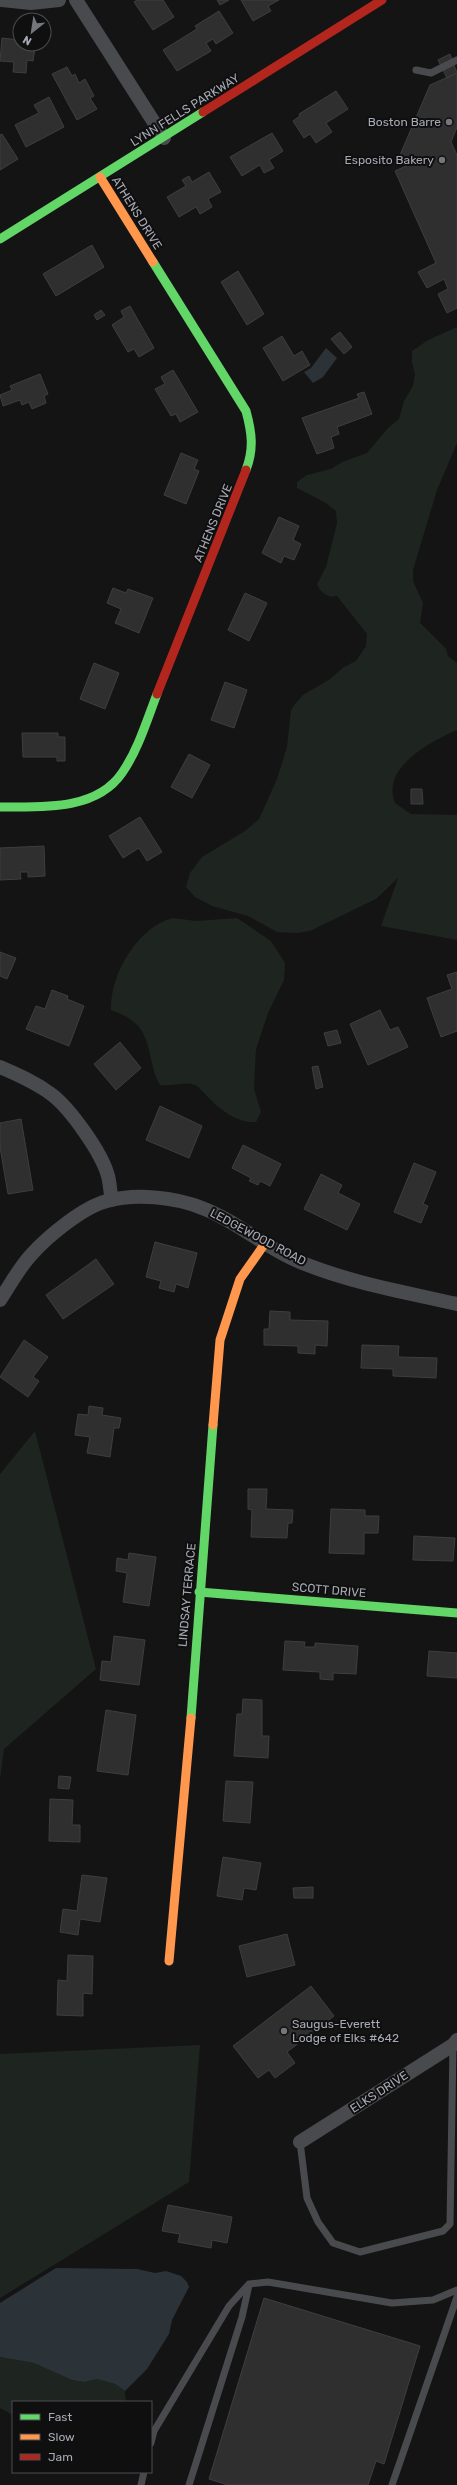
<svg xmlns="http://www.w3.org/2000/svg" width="457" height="2485" font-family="Rubik,sans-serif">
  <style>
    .green { fill: #1e241f }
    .water { fill: #2c3338 }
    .building { fill: #2f2f30; stroke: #3d3e41 }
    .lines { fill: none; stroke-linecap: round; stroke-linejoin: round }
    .lane { stroke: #494a4d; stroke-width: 7 }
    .street { stroke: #494a4d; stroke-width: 14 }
    .fast { stroke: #63d668; stroke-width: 9 }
    .slow { stroke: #ff974d; stroke-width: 9 }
    .jam { stroke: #b3261e; stroke-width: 9 }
    .poi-dot { fill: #74767c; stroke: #0f0f10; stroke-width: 1.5 }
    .labels { text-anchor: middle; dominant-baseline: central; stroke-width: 4; stroke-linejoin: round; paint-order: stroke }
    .street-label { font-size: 12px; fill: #a7aab4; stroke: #0f0f10 }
    .poi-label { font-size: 12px; fill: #a7aab4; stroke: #0f0f10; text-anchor: end }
  </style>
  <rect width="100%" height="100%" fill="#141415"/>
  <path class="green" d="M457,327v116l-20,47 -24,80v11l10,22 -3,20 26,26 2,7 9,7v67c-27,12 -76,37 -62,73l16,11 46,1v125l-76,-14 17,-48 -22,21 -66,32 -13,2 -20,-1 -29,-16 -36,-10 -17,-9 -9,-10 4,-14 12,-16 43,-26 14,-12 18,-40 10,-32 4,-37 4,-6 8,-9 27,-16 14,-12 12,-6 10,-15 1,-12 -30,-38c-10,2 -16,-3 -20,-12l9,-17 11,-44 -1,-12 -10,-8 -29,-15v-6l10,-7 24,-6 11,-7 25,-9 21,-25 11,-9 5,-18 9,-15 2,-12 -3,-11v-12l16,-11z
    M173,918l23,3 41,-3 34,23 14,22 -1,17 -16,33 -12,36 -2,40 7,23 -5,10c-20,1 -37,-13 -50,-27 -3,-2 -6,-7 -9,-9 -10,-6 -25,1 -37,-1 -13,-21 -6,-50 -30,-66 -5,-4 -13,-6 -19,-9 -1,-35 26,-83 62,-92z
    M35,1431l61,238 -92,80 -4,30v-305z
    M200,2045l-11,137 -189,116v-244z
    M0,2357l34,6 38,17 12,2 13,-3 18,5 10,7 1,11h-113v13l-13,-7z"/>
  <path class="water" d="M326,348l11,10 -14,19 -10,6 -9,-11 7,-4z
    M56,2268l81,1 18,4 11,-2 15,5 6,6 2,5 -17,33 -3,14 -22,35 -22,22 -10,-7 -18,-5 -13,3 -12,-2 -38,-17 -34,-6v-54z"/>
  <path class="building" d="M137,0h26l11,17 -21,13 -19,-28z
    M217,0h12l-9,5z
    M241,0h38l-11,6 3,5 -18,10z
    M219,11l14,22 -17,11 -3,-5 -7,4 5,8 -34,20 -14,-21 34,-21 -2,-3z
    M2,38l18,2v4h7v4h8l-2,13 -6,-1 -1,13 -13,-1 1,-10 -14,-1z
    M450,54l7,19 -10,5 -9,-18z
    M67,67l5,9 3,-2 4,9 6,-4 9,17 -4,2 7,11 -20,11 -25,-46z
    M457,73v54l-6,15 6,13v153l-10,5 -9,-19 10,-5 -4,-10 -17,9 -9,-16 18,-9 -41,-92 11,-5 -6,-11 30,-70z
    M336,91l12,18 -22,14 6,9 -16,11 -6,-9 -6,4 -11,-17 7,-5 -1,-2z
    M49,97l15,30 -38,20 -11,-22 24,-12 -5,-8z
    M272,133l11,18 -14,9 5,8 -10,5 -4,-8 -18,11 -12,-19z
    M2,134l16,25 -18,11v-35z
    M209,172l12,20 -13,7 4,8 -12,7 -4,-7 -17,10 -12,-20 19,-11 -4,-6 7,-4 3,6z
    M92,245l12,22 -48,29 -13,-22z
    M238,271l26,43 -17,11 -26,-43z
    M130,306l24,42 -15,9 -5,-8 -6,3 -16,-27 12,-8 -3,-6z
    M101,310l4,5 -8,5 -3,-5z
    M340,332l12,15 -8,7 -13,-15z
    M282,336l12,20 8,-5 8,14 -27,16 -20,-33z
    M173,370l25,42 -18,10 -4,-8 -5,2 -16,-27 10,-5 -4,-7z
    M40,374l8,20 -4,2 2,7 -14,6 -3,-7 -7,3 -2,-5 -17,6 -3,-11 12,-5 -2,-4z
    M364,392l8,22 -35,13 2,7 -8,3 3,11 -17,6 -15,-36 57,-20 -2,-4z
    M181,453l17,7 -4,9 5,2 -13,33 -22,-9z
    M279,517l20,9 -6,14 8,4 -7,16 -10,-4 -3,7 -19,-10z
    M113,588l13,5 2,-4 25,9 -14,35 -24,-10 6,-14 -14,-6z
    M245,593l22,10 -18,38 -21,-11z
    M94,663l25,10 -14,36 -25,-10z
    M225,682l22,8 -13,38 -23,-8z
    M22,733h36v4h7v24h-8v-4h-34z
    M189,754l21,11 -18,33 -21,-11z
    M411,789h11l1,15h-12z
    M140,817l22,35 -15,9 -8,-13 -16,10 -14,-22z
    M44,846l1,30 -17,1v-5h-8l1,7 -21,1v-32z
    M0,952l16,6 -9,21 -7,-3z
    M457,972v59l-16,6 -14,-39 25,-9 -5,-14z
    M52,990l16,6 -1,3 17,7 -15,40 -43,-17 10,-23 9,3z
    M380,1010l10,20 8,-3 10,20 -40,18 -18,-41z
    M337,1030l4,13 -13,3 -4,-13z
    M120,1042l21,26 -25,22 -22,-26z
    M318,1066l5,21 -7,2 -4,-22z
    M160,1106l42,20 -13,32 -43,-18z
    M21,1119l12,71 -25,4 -8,-47v-24z
    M243,1145l38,19 -11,22 -10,-5 -2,4 -9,-4 2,-3 -19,-10z
    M414,1163l22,9 -13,32 5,2 -7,17 -27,-11z
    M321,1174l21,11 -4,8 22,11 -13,26 -43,-21z
    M155,1242l42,11 -9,35 -12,-4 -2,8 -15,-4 2,-7 -15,-4z
    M96,1259l18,25 -51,35 -17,-24z
    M270,1311l20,1v8l38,1 -1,25 -12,-1v9l-17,-1v-7l-34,-1v-16h5z
    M24,1340l24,17 -15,20 6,4 -11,16 -28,-20z
    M362,1345l37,1 -1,11 39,1 -1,20 -43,-2v-7l-32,-1z
    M89,1406l14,2 -1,7 19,3 -2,10h-5l-4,29 -23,-4 3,-16 -15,-2 3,-21 10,1z
    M248,1489h19l-1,20 27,1 -1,13h-4l-1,15 -36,-1 1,-27 -4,-1z
    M331,1509l34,1v6h14l-1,17h-14v21l-35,-1z
    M414,1536l41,2 -2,23 -40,-1z
    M129,1553l27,4 -7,49 -26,-4 4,-29 -11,-2 1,-13 11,2z
    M114,1636l31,4 -6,45 -39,-5 2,-19 9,1z
    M285,1641l20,1 -1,5h11v-4l43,3 -2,28 -23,-1v7l-13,-1v-7l-37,-2z
    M429,1651l28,2v25l-30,-2z
    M243,1699l19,1v36h7l-1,22 -34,-2 3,-42h5z
    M106,1710l30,5 -8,60 -31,-4z
    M59,1776l12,1 -2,12 -11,-1z
    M226,1781l27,1 -3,41 -27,-2z
    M50,1799l23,1 -1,25h8v17l-31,-1z
    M223,1857l38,6 -5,27 -12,-2 -2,12 -25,-4z
    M82,1875l25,3 -7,44 -20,-3 -2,16 -18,-3 3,-23 14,2z
    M313,1887v11h-19l-1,-10z
    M287,1934l8,31 -48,12 -8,-31z
    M68,1955l25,1 -1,38 -9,-1v23l-26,-1 1,-35 9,1z
    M311,1986l23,30 -47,36 8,11 -20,15 -6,-8 -11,8 -25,-32z
    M168,2205l64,12 -5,26 -15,-3 -1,8 -33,-6 2,-8 -18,-3z
    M264,2298l156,48 -36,118 -8,-3 -8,24h-140l-19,-6z"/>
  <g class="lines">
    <path class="lane" d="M416,70l15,3 26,-13
      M300,2142l7,56 11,24 15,21 27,9 83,-21 7,-7 3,-179
      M151,2443l3,-12 75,-125 20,-22 19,-2 124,21 41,-3 24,-10
      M141,2485l3,-13
      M189,2485l53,-168 7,-32
      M392,2485l65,-188"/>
    <path class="street" d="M2,0l29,3 28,-3
      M76,0l88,138
      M0,1067c18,8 35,15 51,27 19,14 51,59 57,82 2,7 2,16 4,24
      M0,1300c10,-15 19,-32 31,-45 16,-18 52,-48 76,-54 28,-8 68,-4 95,7 35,13 63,40 98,54 51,21 104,30 157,42
      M300,2142l153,-97 4,-5"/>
    <path class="fast" d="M0,239l203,-127
      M153,262l93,149c6,22 8,38 0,59
      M0,807c41,0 96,4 122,-34 16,-23 25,-53 35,-79
      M199,1592l258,21
      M191,1718l22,-293"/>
    <path class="slow" d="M100,177l53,85
      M213,1425l7,-85 20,-61 26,-37
      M169,1961l22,-243"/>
    <path class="jam" d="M203,112l179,-112
      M157,694l89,-224"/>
  </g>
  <g class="poi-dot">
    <circle cx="449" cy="122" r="4"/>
    <circle cx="442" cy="160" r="4"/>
    <circle cx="284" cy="2031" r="4"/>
  </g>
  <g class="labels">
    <g class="street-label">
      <text transform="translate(185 110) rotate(-32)">LYNN FELLS PARKWAY</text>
      <text transform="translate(137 213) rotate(58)">ATHENS DRIVE</text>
      <text transform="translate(213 523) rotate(-68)">ATHENS DRIVE</text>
      <text transform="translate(258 1237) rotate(28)">LEDGEWOOD ROAD</text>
      <text transform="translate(329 1590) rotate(5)">SCOTT DRIVE</text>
      <text transform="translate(187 1595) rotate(-85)">LINDSAY TERRACE</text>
      <text transform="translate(379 2092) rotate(-33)">ELKS DRIVE</text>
    </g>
    <g class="poi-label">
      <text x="441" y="122">Boston Barre</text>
      <text x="434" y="160">Esposito Bakery</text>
      <text x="292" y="2024" text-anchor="start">Saugus-Everett<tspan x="292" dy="14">Lodge of Elks #642</tspan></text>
    </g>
  </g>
  <rect x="12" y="2401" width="140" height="72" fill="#0f0f10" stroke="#4c4d52"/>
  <rect x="20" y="2414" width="20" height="6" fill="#63d668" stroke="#4c4d52"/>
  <text x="48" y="2421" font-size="12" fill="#a7aab4">Fast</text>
  <rect x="20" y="2434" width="20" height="6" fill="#ff974d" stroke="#4c4d52"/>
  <text x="48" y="2441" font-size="12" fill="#a7aab4">Slow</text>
  <rect x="20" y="2454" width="20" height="6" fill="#b3261e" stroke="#4c4d52"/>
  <text x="48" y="2461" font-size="12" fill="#a7aab4">Jam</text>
  <g transform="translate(32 32) rotate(210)"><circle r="19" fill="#0f0f10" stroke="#4c4d52"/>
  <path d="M0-3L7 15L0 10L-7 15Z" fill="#74767c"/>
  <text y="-6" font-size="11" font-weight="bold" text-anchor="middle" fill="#a7aab4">N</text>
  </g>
</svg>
